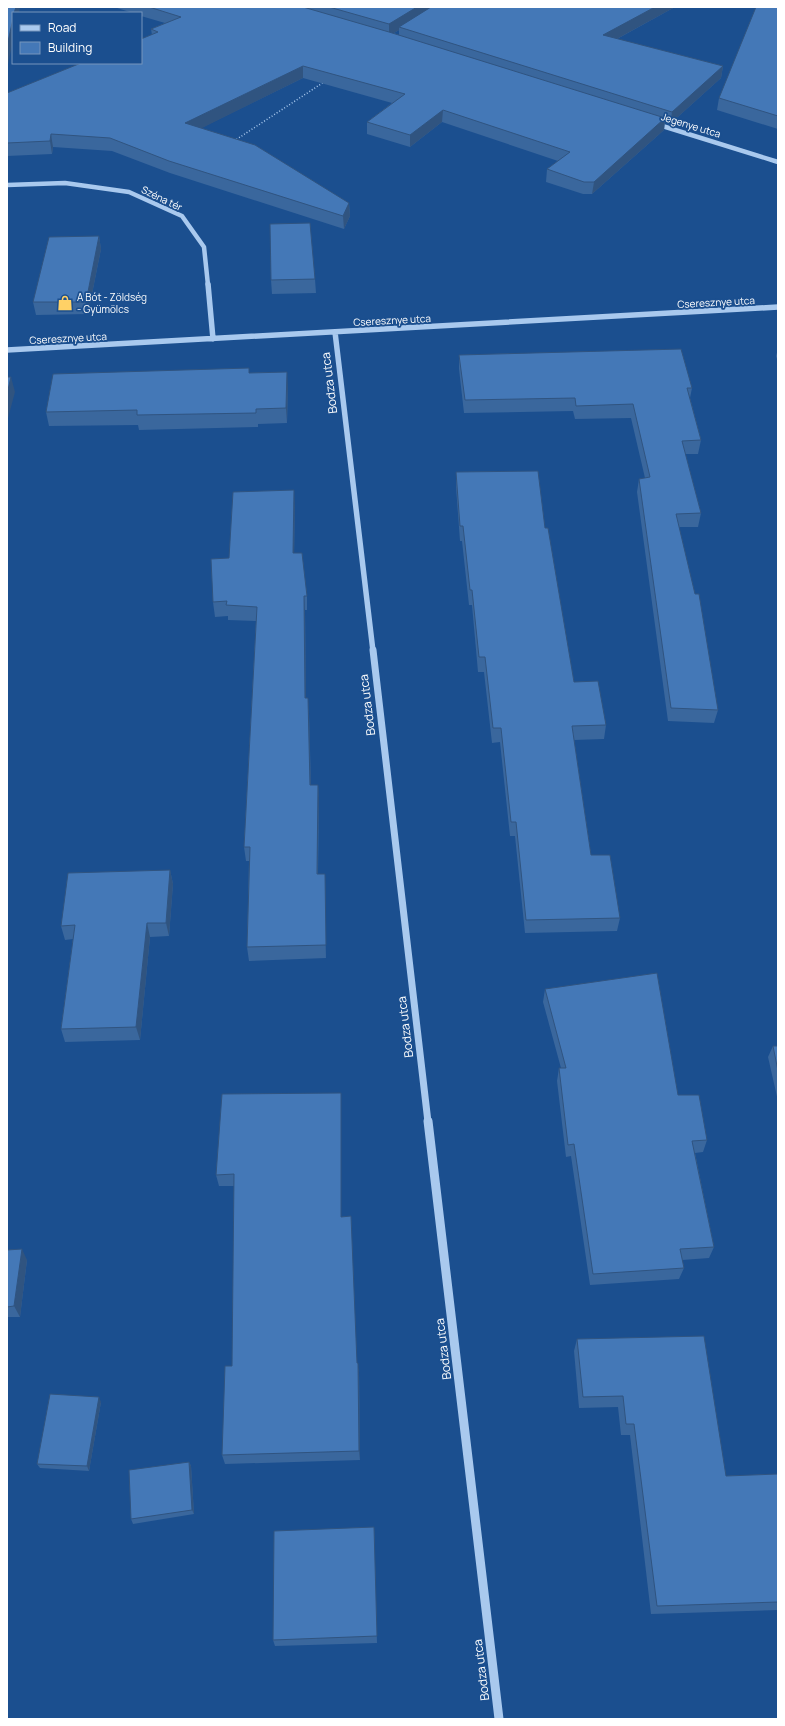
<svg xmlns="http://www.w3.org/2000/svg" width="785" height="1726" font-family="Manrope,sans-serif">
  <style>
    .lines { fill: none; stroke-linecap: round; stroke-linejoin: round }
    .path { stroke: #a9c9ee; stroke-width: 1.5; stroke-dasharray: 1 2; stroke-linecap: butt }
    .minor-far3 { stroke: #a9c9ee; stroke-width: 4.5 }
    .minor-far2 { stroke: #a9c9ee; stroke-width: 5.5 }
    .minor-far1 { stroke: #a9c9ee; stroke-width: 7 }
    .minor { stroke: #a9c9ee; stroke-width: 9 }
    .wall { fill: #3a679d; fill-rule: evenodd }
    .shaded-wall { fill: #305480 }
    .building { fill: #4478b7; stroke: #305480 }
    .labels { text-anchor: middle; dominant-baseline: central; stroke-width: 3.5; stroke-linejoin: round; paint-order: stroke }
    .far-street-label { font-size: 10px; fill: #fff; stroke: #1b4f8f }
    .far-poi-label { font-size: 10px; fill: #fff; stroke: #1b4f8f; text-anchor: start }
    .street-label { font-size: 12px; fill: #fff; stroke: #1b4f8f }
  </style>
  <rect width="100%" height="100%" fill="#1b4f8f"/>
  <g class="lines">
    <path class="path" d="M234,141l90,-59"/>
    <path class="minor-far3" d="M656,124l122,38
      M7,185l58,-2 64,9 53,24 22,31 4,38"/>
    <path class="minor-far2" d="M208,284l5,55
      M335,332l38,319
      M7,350l771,-43"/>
    <path class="minor-far1" d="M373,650l55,472"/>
    <path class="minor" d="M428,1121l71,598"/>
  </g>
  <path class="wall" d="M114,7h561l-58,32 106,27 -2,12 -51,46 -5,-2 -1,8 -72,64h-9l-37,-12 1,-13 11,-8 -116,-39 -32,25 -43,-13v-12l25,-19 -89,-25 -102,50 148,75 1,13 -6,13 -174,-56 -58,-22 -59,-4 -1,7 -45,2v-63l145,-58 -1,-6 14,-6 -24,-7v-3h-8zM399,30v5l-5,-2z
    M778,7v122l-61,-19 2,-12z
    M99,236l2,13 -13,65 -52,1 -3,-13z
    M315,279l1,14 -44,1 -1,-14z
    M778,349v13l-2,-6z
    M459,355l233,33 -2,10 11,42 -3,14h-13l16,59 -3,14h-19l39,183 -4,13 -46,-2 -31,-229 2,-13 6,-1 -14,-60 -56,1 -2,-8 -109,2 -5,-44z
    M249,368v5l39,14 -1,36 -29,1v3l-119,3 -1,-5 -89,1 -3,-14z
    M456,472l89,56 29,154 32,43 -2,14 -30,1 17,115 29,63 -3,13 -92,2 -10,-97h-5l-10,-94 -8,1 -8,-71h-6l-6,-67h-3l-7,-64h-2l-4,-54z
    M295,505l-1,48 13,43v14h-2l1,88 3,15 2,72h7l1,14 -1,75 7,13 1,71 -77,3 -2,-14 2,-86h-3l-2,-14 12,-226 -28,-1v-4l-13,1 -2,-15 16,-44z
    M170,870l3,14 -4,52 -19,1 -10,103 -75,2 -4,-13 12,-90 -8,1 -4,-14z
    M545,989l133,106 29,45 -4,12 -8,1 19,94 -5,11 -27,2 2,8 -5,11 -89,6 -19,-129 -5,1 -9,-76 2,-13h2l-18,-66z
    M773,1046h5v55l-10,-44z
    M341,1105v112l16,146 2,9 1,88 -135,4 -3,-9 10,-89 2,-180h-15l-3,-11z
    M7,1250l20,10 -7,57h-13z
    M577,1339l149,137 52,-2v136l-127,4 -21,-179h-9l-3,-28 -39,1 -5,-57z
    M101,1402l-12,69 -49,-3 -3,-4z
    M189,1462l2,4 3,48 -61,10 -2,-5z
    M374,1527l3,116 -102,3 -2,-6z"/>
  <path class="shaded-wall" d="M16,7h4l-1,6h-5z
    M417,7h18l-36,20v3l-10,6v-12z
    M655,7h20l-73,40 1,-12z
    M13,19v22l-6,28v-23z
    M303,66v12l-117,58 -1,-13z
    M723,66l-2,12 -51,46 2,-12z
    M443,110l-1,12 -32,25v-12z
    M665,118l-1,12 -72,64 2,-12z
    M51,134l2,13 -1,7 -2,-13z
    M349,203l1,13 -6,13 -1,-13z
    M99,236l2,13 -13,65 -2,-12z
    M287,372l1,15 -1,36 -1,-15z
    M11,377l4,15 -8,30v-28z
    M294,490l1,15 -1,63 -1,-15z
    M304,596l1,14 1,103 -1,-15z
    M308,698l1,15 2,86 -1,-14z
    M318,785l1,14 -2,89v-14z
    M170,870l3,14 -4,52 -3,-13z
    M325,874v13l1,71v-13z
    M147,923l3,14 -10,103 -4,-13z
    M22,1249l5,11 -7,57 -6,-11z
    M358,1363l1,9 1,88 -1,-9z
    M99,1397l2,5 -12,69 -2,-5z
    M189,1462l2,4 3,48 -2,-4z"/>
  <path class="building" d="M7,7h9l-2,6h-1v6l-6,27z
    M149,7h154l86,25 276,86 -71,64h-10l-37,-13 23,-17 -127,-42 -33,25 -43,-13 38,-28 -102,-28 -118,57 70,22 94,58 -6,13 -174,-55 -59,-23 -59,-4 -1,7 -43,2v-50l74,-30h60v-24l17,-7 -7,-3 30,-12z
    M329,7h88l-28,17z
    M431,7h224l-52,28 120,31 -51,46 -273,-85z
    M756,7h22v109l-59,-18z
    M310,223l5,56 -44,1 -1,-56z
    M99,236l-13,66h-53l16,-65z
    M681,349l11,39h-5l14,52 -19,1 19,72 -25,1 19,80h4l19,116 -47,-2 -32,-229 11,-2 -17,-73 -57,2 -1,-8 -110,2 -6,-45z
    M249,368v5l38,-1 -1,36 -30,1v4l-119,2v-5l-91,2 7,-38z
    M7,377h4l-4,17z
    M538,471l7,57h3l26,154 24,-1 8,44 -34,1 19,129h19l10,63 -94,2 -10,-98h-5l-10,-94h-8l-8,-71h-6l-7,-67h-2l-7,-64h-3l-4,-54z
    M294,490l-1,63h9l5,43h-3l1,102h3l2,87h8l-1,89h8l1,71 -79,2 3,-100h-6l13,-240 -31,-2 1,-4 -14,1 -2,-43 18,-1 4,-66z
    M170,870l-4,53h-19l-11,104 -75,2 14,-104 -14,1 7,-53z
    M657,973l21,122h21l8,45 -15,1 22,106 -34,2 4,19 -91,6 -19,-130 -6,1 -9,-77h7l-21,-79z
    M773,1046h5v25z
    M341,1093v124l10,-1 6,147h1l1,88 -137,4 3,-89h7l2,-192 -18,1 6,-81z
    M22,1249l-8,57 -7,1v-57z
    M704,1336l22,140 52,-2v128l-121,4 -23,-182h-8l-3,-28 -40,1 -6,-58z
    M50,1394l49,3 -12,69 -50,-2z
    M189,1462l3,48 -61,9 -2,-49z
    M374,1527l3,109 -104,4 1,-109z"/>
  <defs>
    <symbol id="shop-bare" viewBox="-9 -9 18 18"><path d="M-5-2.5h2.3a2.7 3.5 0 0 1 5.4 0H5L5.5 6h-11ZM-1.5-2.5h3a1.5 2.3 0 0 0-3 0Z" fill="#ffd166" stroke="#1b4f8f" stroke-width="2.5" paint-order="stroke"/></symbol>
  </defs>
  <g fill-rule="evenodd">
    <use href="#shop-bare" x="54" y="292" width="22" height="22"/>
  </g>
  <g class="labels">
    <g class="far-street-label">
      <text transform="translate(691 125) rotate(17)">Jegenye utca</text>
      <text transform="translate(162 198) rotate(26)">Széna tér</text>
      <text transform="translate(716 302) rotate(-3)">Cseresznye utca</text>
      <text transform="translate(392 320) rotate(-3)">Cseresznye utca</text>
      <text transform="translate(68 338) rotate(-3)">Cseresznye utca</text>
    </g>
    <g class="far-poi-label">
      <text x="77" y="297">A Bót - Zöldség<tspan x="77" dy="12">- Gyümölcs</tspan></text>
    </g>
    <g class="street-label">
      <text transform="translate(329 383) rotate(-97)">Bodza utca</text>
      <text transform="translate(367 705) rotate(-97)">Bodza utca</text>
      <text transform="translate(405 1027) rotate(-97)">Bodza utca</text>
      <text transform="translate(443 1349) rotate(-97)">Bodza utca</text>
      <text transform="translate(481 1670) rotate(-97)">Bodza utca</text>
    </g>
  </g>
  <rect width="785" height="1726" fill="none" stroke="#ffffff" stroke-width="16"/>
  <rect x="12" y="12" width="130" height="52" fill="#1b4f8f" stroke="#7695bc"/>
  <rect x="20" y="25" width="20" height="6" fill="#a9c9ee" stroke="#7695bc"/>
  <text x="48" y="32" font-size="12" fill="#ffffff">Road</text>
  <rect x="20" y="42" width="20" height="12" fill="#4478b7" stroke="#7695bc"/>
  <text x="48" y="52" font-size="12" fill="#ffffff">Building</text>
</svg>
